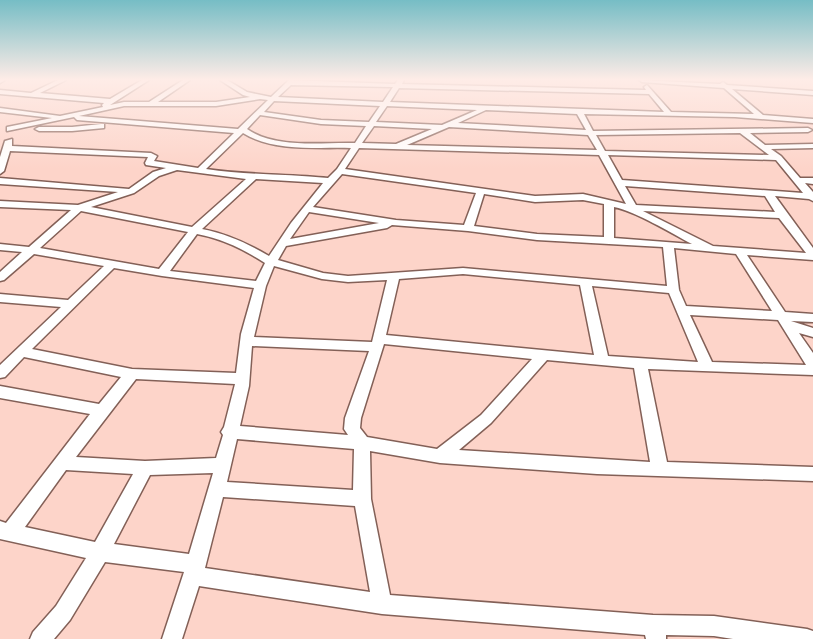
<svg xmlns="http://www.w3.org/2000/svg" width="813" height="639" font-family="'Open Sans',sans-serif">
  <style>
    .lines { fill: none; stroke-linecap: round; stroke-linejoin: round }
    .minor-casing { stroke: #836057; stroke-width: 3 }
    .minor { fill: #fff; fill-rule: evenodd }
  </style>
  <rect width="100%" height="100%" fill="#fdd4c9"/>
  <g class="lines">
    <defs>
      <path id="minor" d="M0,80h5l-5,3z
        M58,80h8l-26,13 70,6 32,-19h7l-39,25 14,-3h25l34,-22h7l-32,22h58l34,-5 -7,-2 -23,-15h7l20,12 24,5 18,-17 106,4 3,-4h6l-2,4 244,6 -2,-3 3,-2 24,27 83,2 -30,-26 -82,-6 -3,-2 81,4 3,-2 4,3 86,6v4l-81,-6 31,26 50,4v4l-78,-6 -151,-3 9,17 215,-3 4,2 -4,2 -58,1 15,12 48,-1v4l-42,1 10,7 19,22h13v6l-8,-1 8,9v9l-4,-2 -34,-3 38,52v12l-66,-5 38,57 28,2v8l-22,-1 22,7v9l-14,-4 14,20v22l-165,-6 19,93 146,5v14l-216,-7 -157,-11 -70,-12 1,48 19,96 263,20 61,1 93,13 6,2v8h-80l-19,-3 -48,-1v4h-20l-1,-4 -263,-21 -183,-28 -17,53h-20l22,-67 -79,-10 -35,58 -16,19h-24l3,-7 23,-26 30,-48 -86,-19v-18l6,2 84,-109 -90,-16v-12l99,18 22,-27 -97,-20 -19,20 -5,1v-13l61,-58 -61,-5v-8l68,6 36,-34 -70,-12 -30,26 -4,1v-9l22,-20 -22,-2v-6l29,3 42,-37 -71,-3v-6l78,4 40,-13 -118,-8v-6l129,11 24,-17 13,-4 -20,-3 -1,-2 3,-6 -138,-6 -6,20 -4,3v-17l5,-16 7,-2v7l139,7 6,3 -3,5 44,7 36,-35 -157,-13 -3,-3 -67,14v-4l45,-9 -52,-6v-4l60,8 43,-9 -1,-2 2,-2 -104,-9v-4l31,3zM291,85l102,2 -10,15 -105,-5zM399,88l250,6 15,18 -274,-10zM260,99l8,1 -30,29 -159,-13 45,-10h92zM274,101l106,5 -11,16 -48,-2 -57,-8zM387,106l90,4 -35,15 -66,-3zM486,110l91,4 9,16 -128,-7zM260,115l61,9 45,2 -11,17c-34,-1 -79,6 -108,-14zM374,126l58,3 -36,15 -34,-1zM449,127l139,8 9,15 -190,-5zM243,133c30,19 74,14 108,15l-14,21 -9,9c-41,-4 -81,-3 -122,-9zM740,133l29,22 -164,-4 -9,-16zM359,148l240,7 27,49 -43,-10 -48,2 -190,-27zM608,155l168,5 27,33 -181,-13zM177,170l69,9 -54,48 -101,-20 43,-14 25,-17zM342,174l134,19 -12,32 -68,-5 -83,-13zM256,179l67,4 -32,40 -22,33c-22,-13 -42,-22 -67,-27zM625,186l140,10 10,16 -139,-7zM484,194l51,8 48,-2 21,4v33l-67,-3 -63,-8zM614,207c23,5 55,25 78,37l-78,-6zM81,211l107,21 -29,37 -119,-21zM643,211l136,7 27,35 -93,-7zM309,212l70,11 -89,16zM392,225l76,6 69,9 126,7 4,39 -204,-18 -115,8 -25,-3 -45,-13 8,-14 101,-18zM197,234c26,5 46,15 68,29l-9,18 -86,-10zM674,248l62,6 36,57 -86,-5 -7,-16zM274,266l48,13 26,3 39,-2 -15,62 -118,-5 12,-51zM114,268l48,8 92,12 -13,46 -5,39 -104,-4 -100,-20zM463,274l117,11 14,70 -208,-20 13,-56zM592,286l77,7 29,69 -90,-6zM690,315l88,5 28,45 -94,-3zM384,344l148,15 -51,56 -44,34 -70,-12 -7,-9 1,-10zM252,346l117,5 -24,67 -1,11 4,6 -108,-9 9,-40zM547,360l87,8 16,94 -191,-12 32,-27zM136,379l99,5 -11,43 -3,5 2,3 -7,23 -71,3 -69,-4zM237,439l117,10 -1,41 -126,-8zM66,470l67,4 -38,68 -70,-15zM213,473l-24,81 -75,-10 36,-69zM223,497l132,9 15,86 -165,-24z
        M101,124h3v4l-32,3h-33l-4,-2 4,-2h33z"/>
    </defs>
    <use href="#minor" class="minor-casing"/>
    <use href="#minor" class="minor"/>
  </g>
  <linearGradient id="sky" x2="0" y2="1"><stop stop-color="#76bdc5"/><stop offset="0.47" stop-color="#feece7"/><stop offset="1" stop-color="#feece7" stop-opacity="0"/></linearGradient>
  <rect width="813" height="169" fill="url(#sky)"/>
</svg>
